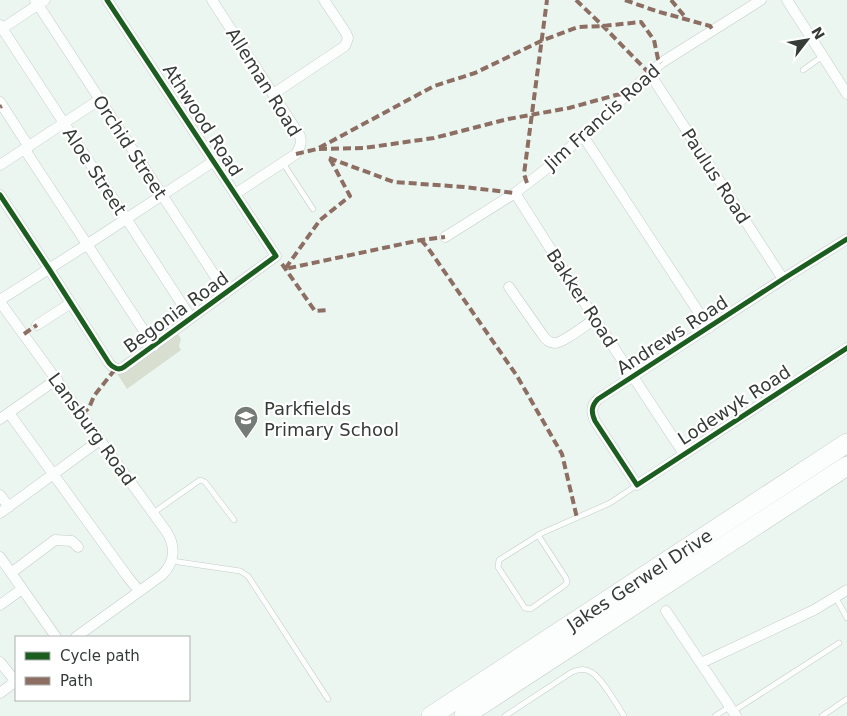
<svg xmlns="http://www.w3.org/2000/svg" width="847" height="716" font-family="'DejaVu Sans',sans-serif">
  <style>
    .park { fill: #d8dfd1 }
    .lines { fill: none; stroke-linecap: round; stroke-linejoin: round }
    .lane-casing { stroke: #c5ccc8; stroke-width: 6 }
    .street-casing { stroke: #c5ccc8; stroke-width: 11 }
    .highway-casing { stroke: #c5ccc8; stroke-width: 20 }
    .lane { stroke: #fcfefd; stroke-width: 5 }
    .street { stroke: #fcfefd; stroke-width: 10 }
    .highway { stroke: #fcfefd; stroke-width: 19 }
    .quiet { stroke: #8d6e63; stroke-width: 4; stroke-dasharray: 8 4; stroke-linecap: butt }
    .cycleway-casing { stroke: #fff; stroke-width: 8 }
    .cycleway { stroke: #1b5e20; stroke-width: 5 }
    .labels { text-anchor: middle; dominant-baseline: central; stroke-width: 4.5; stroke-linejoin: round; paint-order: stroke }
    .street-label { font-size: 18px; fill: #353b37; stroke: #fff }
    .poi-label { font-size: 18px; fill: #353b37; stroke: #fff; text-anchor: start }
  </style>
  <rect width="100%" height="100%" fill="#ecf6f1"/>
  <path class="park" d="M177,332l4,7 -2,7 2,4 -54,39 -9,-14z"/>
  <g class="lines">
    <defs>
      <path id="lane" d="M803,70l20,-14
        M283,163l30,46
        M153,513l47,-33 5,2 29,38
        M538,535l28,43 1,4 -2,3 -33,23 -2,1 -5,-1 -27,-41 1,-7 43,-27 68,-30 27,-18
        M172,561l68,10 8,5 80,123
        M836,598l11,20
        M732,712l107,-69
        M505,716l67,-44c7,-3 13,-4 19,0 11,6 26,33 33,44
        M715,716l14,-9
        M822,716l25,-17"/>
      <path id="street" d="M35,0l191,293
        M212,0l88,136c2,7 0,11 -4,18l-61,40
        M787,0l60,94
        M0,25l191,293
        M0,30l45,-30
        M650,74l133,205
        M273,94l72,-48 3,-8 -2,-5 -22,-33
        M0,102l29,45
        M583,136l126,192
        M25,150l129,196
        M0,165l99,-65
        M515,193l80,126 89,135
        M0,195l49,74 60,94c4,5 10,8 15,4l152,-111 -169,-256
        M445,237l70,-44 35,-27 111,-103 100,-63
        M847,239l-64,40 -185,120c-7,7 -7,13 -3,22l42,64 210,-137
        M509,287l33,47c3,5 7,9 13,9 8,0 32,-19 40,-24
        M0,300l88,-56 126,-83
        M0,302l166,229c10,15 9,31 -4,44l-86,62
        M37,325l34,-22
        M9,413l118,163 12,15
        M0,419l57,-40
        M0,495l9,12
        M0,513l100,-73
        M0,557l56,80
        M11,573l44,-33 17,1 6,6
        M0,605l22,-16
        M666,611l70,105
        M0,662l16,20
        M701,663l113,-53 33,-20
        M0,693l16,-12"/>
      <g id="highway">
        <path id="s1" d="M431,716l416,-273"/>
        <path d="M464,716l383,-250"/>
      </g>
    </defs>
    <use href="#lane" class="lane-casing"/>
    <use href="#street" class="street-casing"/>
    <use href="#highway" class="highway-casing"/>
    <use href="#lane" class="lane"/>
    <use href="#street" class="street"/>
    <use href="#highway" class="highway"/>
    <path class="quiet" d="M576,0l27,26 47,48
      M625,0l31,11 54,15 3,4
      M671,0l15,18
      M0,107l2,-1
      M319,149l45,-1 70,-10 74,-19 61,-11 47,-13 12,-2
      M296,154l21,-5 117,-63 41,-13 66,-32 37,-14 25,-1 38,-4 13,18 4,19 3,4
      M329,158l65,24 70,5 51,6
      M330,159l20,37 -30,24 -35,49 136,-29 24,-3
      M527,183l-3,-9 23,-174
      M421,240l7,8 89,128 45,78 15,64
      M282,264l33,47 14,-1
      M24,334l13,-9
      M82,414l7,-6 5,-12 22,-28"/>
    <defs>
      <path id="cycleway" d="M0,195l49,74 60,94c4,5 10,8 15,4l152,-111 -169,-256
        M847,239l-64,40 -185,120c-7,7 -7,13 -3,22l42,64 210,-137"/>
    </defs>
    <use href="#cycleway" class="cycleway-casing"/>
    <use href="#cycleway" class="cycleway"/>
  </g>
  <defs>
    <symbol id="school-pin" viewBox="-11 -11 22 30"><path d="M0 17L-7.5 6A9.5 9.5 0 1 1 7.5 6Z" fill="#757c78" stroke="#fff"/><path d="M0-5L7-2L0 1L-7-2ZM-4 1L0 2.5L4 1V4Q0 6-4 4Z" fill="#fff"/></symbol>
  </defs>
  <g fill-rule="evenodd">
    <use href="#school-pin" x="232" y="404" width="28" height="38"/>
  </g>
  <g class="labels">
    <g class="street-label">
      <text transform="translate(264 82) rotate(58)">Alleman Road</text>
      <text transform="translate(602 117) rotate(-42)">Jim Francis Road</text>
      <text transform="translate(203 120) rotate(57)">Athwood Road</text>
      <text transform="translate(130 147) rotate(57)">Orchid Street</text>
      <text transform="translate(95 171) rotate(57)">Aloe Street</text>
      <text transform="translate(716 176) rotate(57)">Paulus Road</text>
      <text transform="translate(582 298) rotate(57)">Bakker Road</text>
      <text transform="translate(176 312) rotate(-36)">Begonia Road</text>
      <text transform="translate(672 335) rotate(-33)">Andrews Road</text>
      <text transform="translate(734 405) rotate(-33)">Lodewyk Road</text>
      <text transform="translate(92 429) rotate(54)">Lansburg Road</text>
      <text stroke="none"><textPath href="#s1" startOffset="249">Jakes Gerwel Drive</textPath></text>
    </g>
    <g class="poi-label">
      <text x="264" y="408">Parkfields<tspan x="264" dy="21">Primary School</tspan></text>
    </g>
  </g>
  <rect x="15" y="636" width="175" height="65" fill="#ffffff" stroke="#aeb1af"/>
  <rect x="25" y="652" width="25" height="8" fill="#1b5e20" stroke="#aeb1af"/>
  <text x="60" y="661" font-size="15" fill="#353b37">Cycle path</text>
  <rect x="25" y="677" width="25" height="8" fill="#8d6e63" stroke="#aeb1af"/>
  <text x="60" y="686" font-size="15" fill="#353b37">Path</text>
  <g transform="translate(807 40) rotate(59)" stroke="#ffffff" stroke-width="4" paint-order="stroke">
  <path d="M0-4L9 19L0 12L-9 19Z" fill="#353b37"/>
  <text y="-8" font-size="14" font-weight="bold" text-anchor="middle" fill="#353b37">N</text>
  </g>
</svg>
